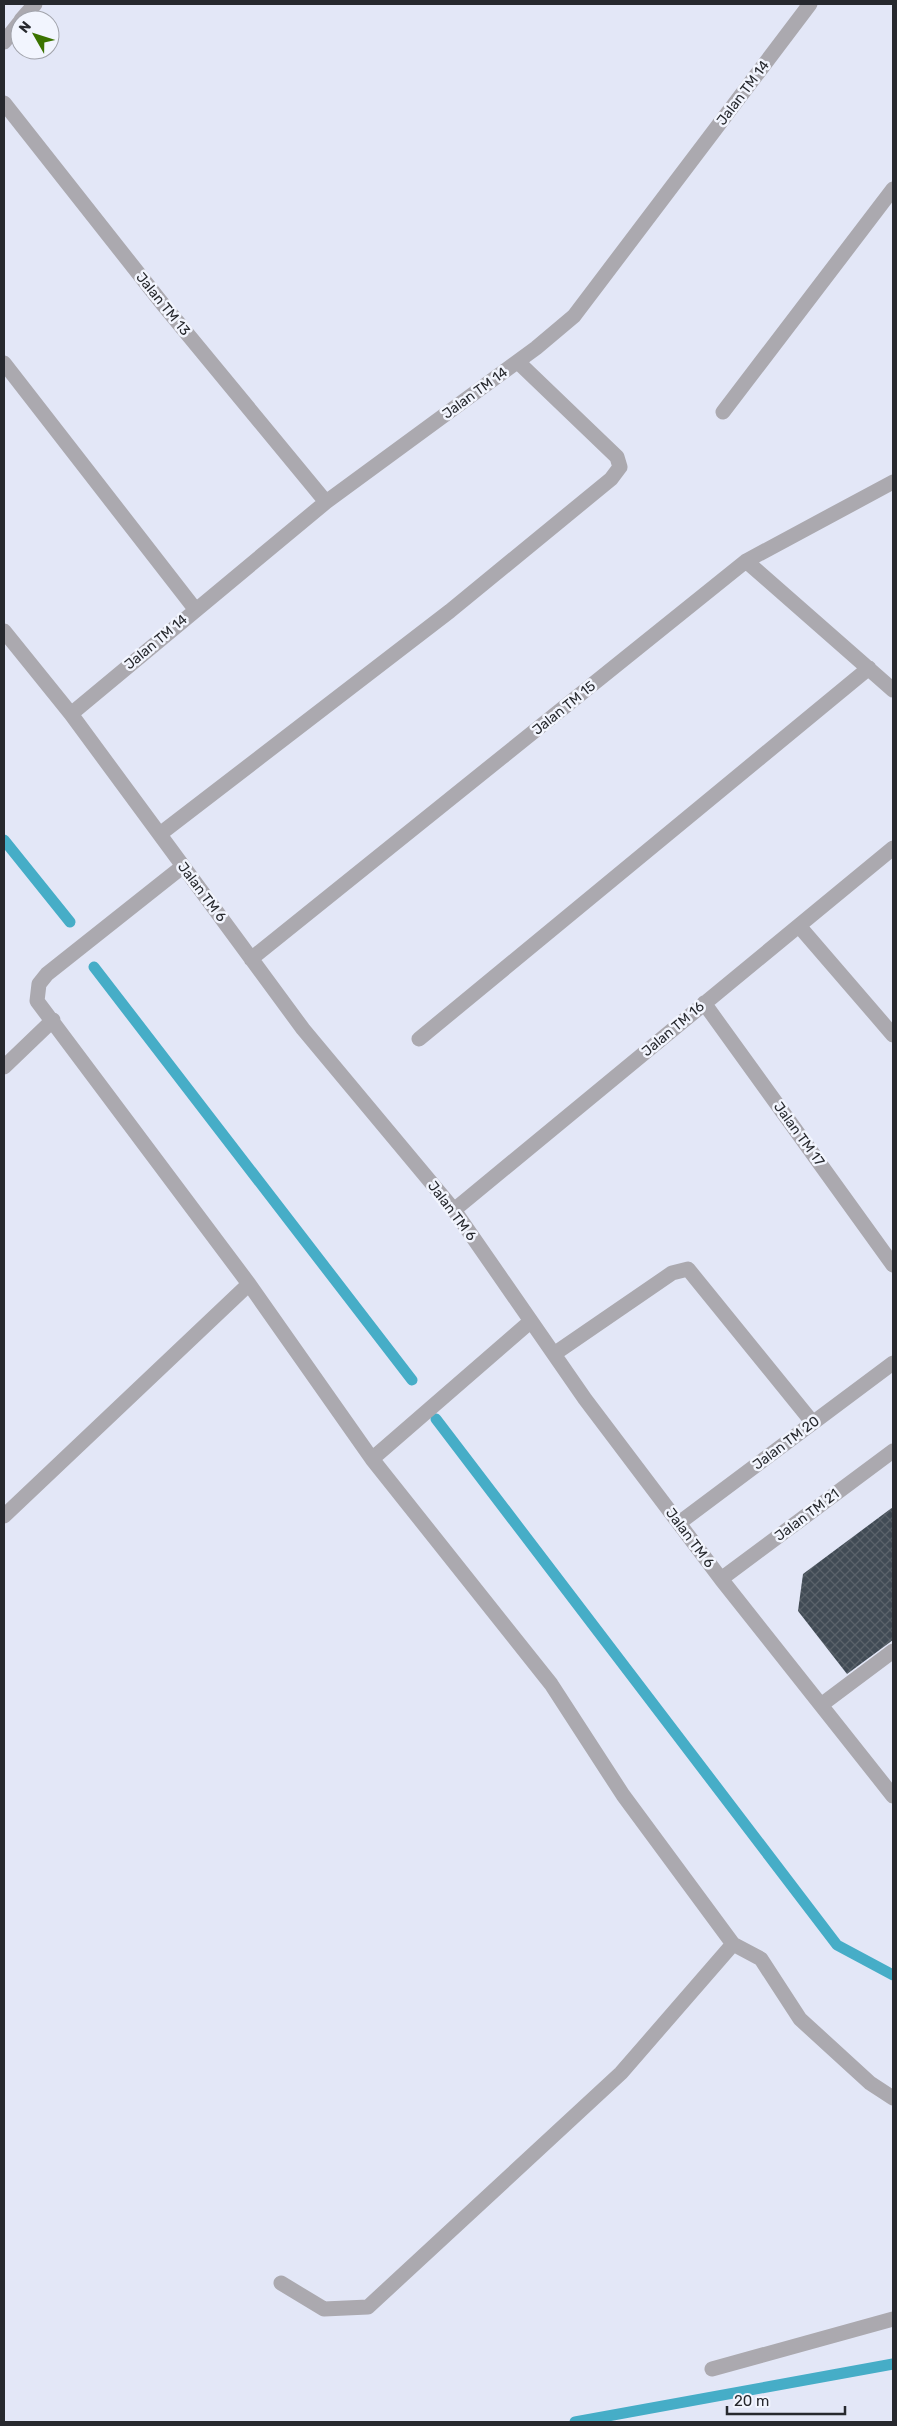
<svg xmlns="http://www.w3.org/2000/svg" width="897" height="2426" font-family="Rubik,sans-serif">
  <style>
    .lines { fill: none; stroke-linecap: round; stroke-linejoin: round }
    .stream { stroke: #46adc7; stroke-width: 11 }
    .building { fill: url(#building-cross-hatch) }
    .minor { stroke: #aba9af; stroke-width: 15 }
    .labels { text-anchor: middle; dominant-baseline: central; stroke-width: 5; stroke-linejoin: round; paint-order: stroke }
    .street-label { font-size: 14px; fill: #27292e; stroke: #f2f5fe }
  </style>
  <defs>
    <pattern id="building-cross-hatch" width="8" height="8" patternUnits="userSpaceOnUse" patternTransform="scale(1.25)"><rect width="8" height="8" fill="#414b55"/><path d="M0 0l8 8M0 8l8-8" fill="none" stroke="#5a626a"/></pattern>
  </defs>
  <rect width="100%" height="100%" fill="#e3e7f7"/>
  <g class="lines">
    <path class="stream" d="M4,840l66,82
      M94,967l318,413
      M436,1419l401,526 56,30
      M575,2422l318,-58"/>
  </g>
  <path class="building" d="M893,1507v133l-46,34 -49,-63 5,-37z"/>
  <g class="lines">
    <path class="minor" d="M21,20l14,-16
      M4,42l16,-20
      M4,103l157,199 165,200
      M4,363l191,246
      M723,412l170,-223
      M746,561l147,129
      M4,631l67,83 232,315 151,181 131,189 136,180 172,217
      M71,714l255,-212 210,-154 38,-32 236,-312
      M160,834l290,-223 161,-132 9,-12 -3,-10 -99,-95
      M182,867l-135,107 -8,10 -2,17 212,283 123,175 179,225 72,111 110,149 28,15 39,60 70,64 23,15
      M799,926l94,109
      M251,959l495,-398 147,-79
      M704,1003l189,262
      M419,1039l450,-371
      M4,1067l49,-47
      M454,1210l439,-362
      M554,1354l118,-81 16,-4 125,154
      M372,1459l159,-138
      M4,1516l245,-232
      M679,1523l214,-160
      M721,1579l172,-128
      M821,1705l72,-54
      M281,2283l43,26 44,-2 253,-234 112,-129
      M712,2369l181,-50"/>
  </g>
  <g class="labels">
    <g class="street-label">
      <text transform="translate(743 93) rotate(-53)">Jalan TM 14</text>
      <text transform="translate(163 304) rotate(51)">Jalan TM 13</text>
      <text transform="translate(475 393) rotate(-36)">Jalan TM 14</text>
      <text transform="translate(156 642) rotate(-40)">Jalan TM 14</text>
      <text transform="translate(564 708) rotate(-39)">Jalan TM 15</text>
      <text transform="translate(202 892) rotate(53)">Jalan TM 6</text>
      <text transform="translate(673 1029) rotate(-40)">Jalan TM 16</text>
      <text transform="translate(799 1134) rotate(54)">Jalan TM 17</text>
      <text transform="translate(452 1211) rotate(53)">Jalan TM 6</text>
      <text transform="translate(786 1443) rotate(-37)">Jalan TM 20</text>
      <text transform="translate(807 1515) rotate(-37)">Jalan TM 21</text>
      <text transform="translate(690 1538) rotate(53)">Jalan TM 6</text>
    </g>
  </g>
  <rect width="897" height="2426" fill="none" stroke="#27292e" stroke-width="10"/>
  <g transform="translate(35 35) rotate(309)"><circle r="24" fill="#f2f5fe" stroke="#a1a3ab"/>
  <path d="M0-4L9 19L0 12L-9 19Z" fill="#3b7300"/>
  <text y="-8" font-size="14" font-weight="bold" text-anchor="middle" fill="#27292e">N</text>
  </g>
  <path d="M727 2406v8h118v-8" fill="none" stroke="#27292e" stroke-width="2.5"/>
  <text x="734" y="2406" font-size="15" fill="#27292e" stroke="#f2f5fe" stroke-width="4" paint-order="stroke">20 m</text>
</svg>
